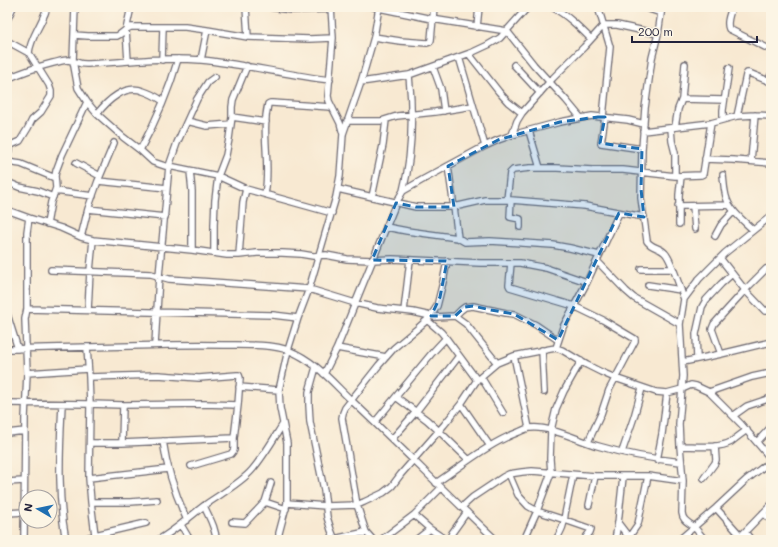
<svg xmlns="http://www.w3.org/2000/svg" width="778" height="547" font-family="Mali,sans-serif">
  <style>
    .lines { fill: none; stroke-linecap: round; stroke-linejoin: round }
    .minor-casing { stroke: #6d6870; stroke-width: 8 }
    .minor { stroke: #fff; stroke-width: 5.5 }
    .marked { fill: #1f6fb2; fill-opacity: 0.2; stroke: #1f6fb2; stroke-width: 3; stroke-dasharray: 8 5; stroke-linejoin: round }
  </style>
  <rect width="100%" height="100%" fill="#fcf5e5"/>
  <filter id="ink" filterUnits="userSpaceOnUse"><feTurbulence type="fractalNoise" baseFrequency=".025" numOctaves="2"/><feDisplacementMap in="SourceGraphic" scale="8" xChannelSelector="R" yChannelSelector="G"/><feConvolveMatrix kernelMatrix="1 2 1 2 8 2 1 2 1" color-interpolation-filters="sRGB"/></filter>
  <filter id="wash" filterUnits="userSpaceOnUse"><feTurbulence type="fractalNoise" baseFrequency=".012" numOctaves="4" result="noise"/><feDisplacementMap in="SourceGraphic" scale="16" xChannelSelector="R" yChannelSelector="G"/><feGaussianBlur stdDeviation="0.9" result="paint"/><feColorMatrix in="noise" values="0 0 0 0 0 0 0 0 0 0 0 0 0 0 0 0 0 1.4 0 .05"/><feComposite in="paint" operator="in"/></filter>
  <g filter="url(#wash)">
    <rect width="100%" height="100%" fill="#f8e9d2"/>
  </g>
  <g filter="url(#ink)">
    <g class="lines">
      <defs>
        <path id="minor" d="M75,7l-2,54 5,27 9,14 10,12 26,23 17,13 13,12 12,4 9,1 44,9 28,13 86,24
          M246,7l2,30
          M270,7l21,3 40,-1
          M331,7l2,31 -5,58 1,5 11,22 3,11
          M374,7l58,12 75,12 27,34 32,35 15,18
          M552,7c15,8 27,20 39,32
          M598,7l12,40 -7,70
          M643,7l18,6
          M662,7l-4,27 -6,24 -7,50 -3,41 -1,49 6,43c4,7 13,6 18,12 7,7 15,36 19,46
          M732,7c-2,7 -6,15 -3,22l42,21
          M7,20l6,-13
          M477,27l2,-20
          M74,35l14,1h29c5,-2 9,-8 14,-9h54l22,3 41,7 61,2 24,-1
          M374,37l26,4 27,2 3,-1 1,-2 3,-33
          M7,41l22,12
          M469,54l30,38 9,10 14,11
          M459,57l26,89
          M162,60l1,-33
          M201,60l6,-30
          M128,61l-2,-31 5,-23
          M514,65l26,28
          M433,67l8,22 3,22
          M7,79c15,-7 30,-12 46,-16 5,-1 10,-3 15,-3 7,1 13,5 20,4 38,-2 74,-7 113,-4 43,4 85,15 129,20
          M768,81l3,-6
          M361,82l48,-7 64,-23 15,-7 12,-7 28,-31
          M682,99l3,-35
          M97,114c10,-13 28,-30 46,-23 7,2 14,6 20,10
          M737,116l9,-41 1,-2h2l22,9
          M232,117l34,5
          M605,117l-4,26 41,6
          M723,119v-9l6,-42
          M187,121l20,5 24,-2
          M347,121h34l16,-5 38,-4 38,-6
          M675,127l3,-18 4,-10 42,1
          M671,128l1,13 3,12v23
          M529,131l11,37
          M643,131l68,-8 26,-7 18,-1 16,1
          M512,135l5,-14 5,-8 31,-35 31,-31 20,-22h13l41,9
          M140,150c16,-29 29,-59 38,-91
          M7,155l4,-10 9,-4 8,-13 4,-8 9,-8 10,-16v-5l-2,-6 -20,-32c1,-12 8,-22 13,-33 2,-4 4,-9 5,-13
          M705,159l28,1 38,3
          M751,161l4,-46
          M7,162l14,2 34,14
          M76,163l24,13
          M448,166l6,41 4,31
          M190,171l2,20v59
          M723,175c1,9 1,21 6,29 5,10 16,18 24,26
          M98,181l69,7
          M7,182l12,5 19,4 15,6
          M338,189l78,18h38l31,-7h26l74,6 59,11
          M55,191l38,5
          M403,191c10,-38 10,-77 6,-116
          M265,194c6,-30 -4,-60 3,-90l2,-1h2l59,4
          M372,197l11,-52 3,-25
          M507,200l3,-27 3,-3 17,-2h27l35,2h31l52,6 26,-1 2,-1 8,-51
          M511,200l-1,17 10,2v8
          M678,206l51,-1
          M693,206l2,23
          M88,209l77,8
          M7,210l22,8 32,10 20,9 12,3 99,10 35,5h12l18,-2h25l19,1 12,2 13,-1 21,4 25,1 20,-1 88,4h40l26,5 41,14
          M47,224l4,-22 5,-14 -1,-12 1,-5 6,-16 25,-53
          M679,224v-29l2,-19
          M386,227l21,4 51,7 7,4 25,-1 63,4 17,3 29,7
          M715,236l6,-11 13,-14
          M81,237l7,-28 10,-28 16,-38
          M214,253v-28l1,-25 3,-24 8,-21 3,-16 3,-22v-10l1,-7 14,-34
          M239,255l4,-53 3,-13
          M720,258l25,32 20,21h2l4,-3
          M597,261l29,30 8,7 46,26
          M511,263l-2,22 1,2 64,19 29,14 32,19v2l-26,49 -8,24 -13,28
          M641,269h32
          M51,270l100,4 18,5 140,10 46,14 22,5 36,4 22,5 20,-1 11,8 31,39
          M648,285l33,5
          M27,309l246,6 25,3
          M88,310l2,-39 3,-31
          M404,311l6,-51
          M7,314l11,35
          M455,316l6,-6 4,-3 8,-1 33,7 8,1 22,11 22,15
          M427,320l14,12 5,6 31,42
          M155,345l4,-69 10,-110 8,-23 20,-44 11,-17 7,-5
          M87,347l2,30 1,27 -1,74 2,24 4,33 1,5
          M337,348l49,9
          M556,348l7,-21 24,-45 32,-69
          M7,349c41,-1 82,-2 124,-3 31,-1 62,-2 93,-1 18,0 50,-1 66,6 25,10 42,31 61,49 49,46 96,94 145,140
          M542,350l2,42
          M721,354l-9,-25 2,-5 31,-34 21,-21
          M514,356l15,72
          M697,359l-1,-25 6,-27 4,-7 15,-16 11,-10
          M683,362l38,-8 50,-12
          M316,367l-7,25v13l1,17 14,68 3,27 4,13 4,10
          M27,373l61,-4
          M324,374l13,-26 59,-145 7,-12 21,-12 61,-33 13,-6 14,-5 48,-13 32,-6 36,4 16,4
          M89,377l69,-2 41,3 38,-3h2l1,3 -2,27 -4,33 -112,5h-32
          M481,377l22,36
          M239,387l40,3
          M709,392l43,-15 19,-4
          M396,397l31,23 12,11 30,29
          M7,403l83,1 33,1 81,-1 34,1
          M62,404c-2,45 -5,91 4,136
          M461,404l29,42
          M733,416l14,-10 24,-8
          M375,422l57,-69 14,-15
          M7,433l18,-2
          M392,439l23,-26 44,-57
          M163,441c4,29 12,53 24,79
          M757,442l14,-15
          M122,443l1,-38
          M680,446c15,0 38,3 51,-4 5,-4 10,-8 16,-12
          M622,452l12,-35 8,-29
          M657,460l5,-26 5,-41
          M191,466l40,-12 3,-4v-12
          M509,474l9,21 10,11 9,5 28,9 26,9 -1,3 -6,8
          M89,478l79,-9
          M704,478l11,-15 1,-3 -1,-14
          M7,482l17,-1
          M436,483c27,-18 53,-40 83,-51 4,-2 8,-4 11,-4 18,-3 50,13 68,18 27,8 55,13 83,16
          M91,502h39l27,-2
          M265,502l6,-19
          M287,503l39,3 31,-1 7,-3 19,-9 9,-7 9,-12 43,-49 17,-21 16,-24 20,-17 17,-7 36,-7 6,-1 6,2 25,15 14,7 14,6 41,14 11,1 15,-4 9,-4 5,1 13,6 32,32 30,35
          M589,505l6,-29
          M204,506c5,11 12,22 12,34
          M462,507l11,-10 30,-20 6,-3 13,-2 10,-1 63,5h53l35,5
          M716,508l25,28
          M7,513l17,-1
          M763,513l8,7
          M414,515l16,14 16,11
          M232,522l13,1 20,-21 21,7
          M618,523l13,17
          M181,525l9,15
          M745,532l6,8
          M629,537l9,-13 10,-48
          M334,539l32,-7
          M24,540l1,-122 2,-45 -2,-54 2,-10v-77l2,-14
          M82,540l13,-5 51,-12
          M158,540c17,-9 31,-23 47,-35 14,-10 36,-22 47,-35 12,-14 21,-30 31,-46
          M279,540v-7l8,-30v-60l-7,-35 -1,-18 9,-40 10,-32 11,-29 27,-92 4,-21 3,-42 18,-52 13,-45 5,-30
          M373,540l-7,-8 -9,-27 -15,-87 1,-5 2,-5 34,-43 15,-17 24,-20 9,-8 7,-9 3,-5 6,-24 4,-21
          M381,540l33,-25 27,-27
          M416,540l14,-11
          M449,540l3,-7 15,-21
          M524,540l13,-29 14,-38 -1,-14 1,-29 5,-21 8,-18 17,-30
          M556,540c5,-9 9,-16 9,-26l8,-39
          M615,540l3,-17 5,-46
          M679,540l37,-32 30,-28 25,-19
          M705,540c-4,-4 -7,-9 -11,-13 -6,-5 -11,-6 -12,-14l1,-32 -3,-35 -1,-22 4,-48 -3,-52 4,-25 15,-20 26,-26 46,-37
          M737,540l34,-35"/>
      </defs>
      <use href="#minor" class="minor-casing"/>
      <use href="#minor" class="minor"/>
    </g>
  </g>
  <path class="marked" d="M598,117h7l-5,26 42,6 -1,40 3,28 -25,-4 -61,127 -44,-26 -23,-4 -18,-4 -8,1 -10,9h-24l9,-19 7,-36 -75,-1 24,-57 20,4h38l-6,-41 50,-26 62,-18z"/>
  <rect width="778" height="547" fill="none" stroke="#fcf5e5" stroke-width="24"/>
  <g transform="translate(38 509) rotate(279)"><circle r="19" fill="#fcf5e5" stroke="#a5a1a1"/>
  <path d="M0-3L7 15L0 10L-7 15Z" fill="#1f6fb2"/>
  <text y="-6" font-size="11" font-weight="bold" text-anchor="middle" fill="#22223b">N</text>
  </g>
  <path d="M632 36v6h125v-6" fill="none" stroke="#22223b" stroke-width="2"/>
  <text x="638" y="36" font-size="12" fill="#22223b" stroke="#fcf5e5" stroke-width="3" paint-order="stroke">200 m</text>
</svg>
